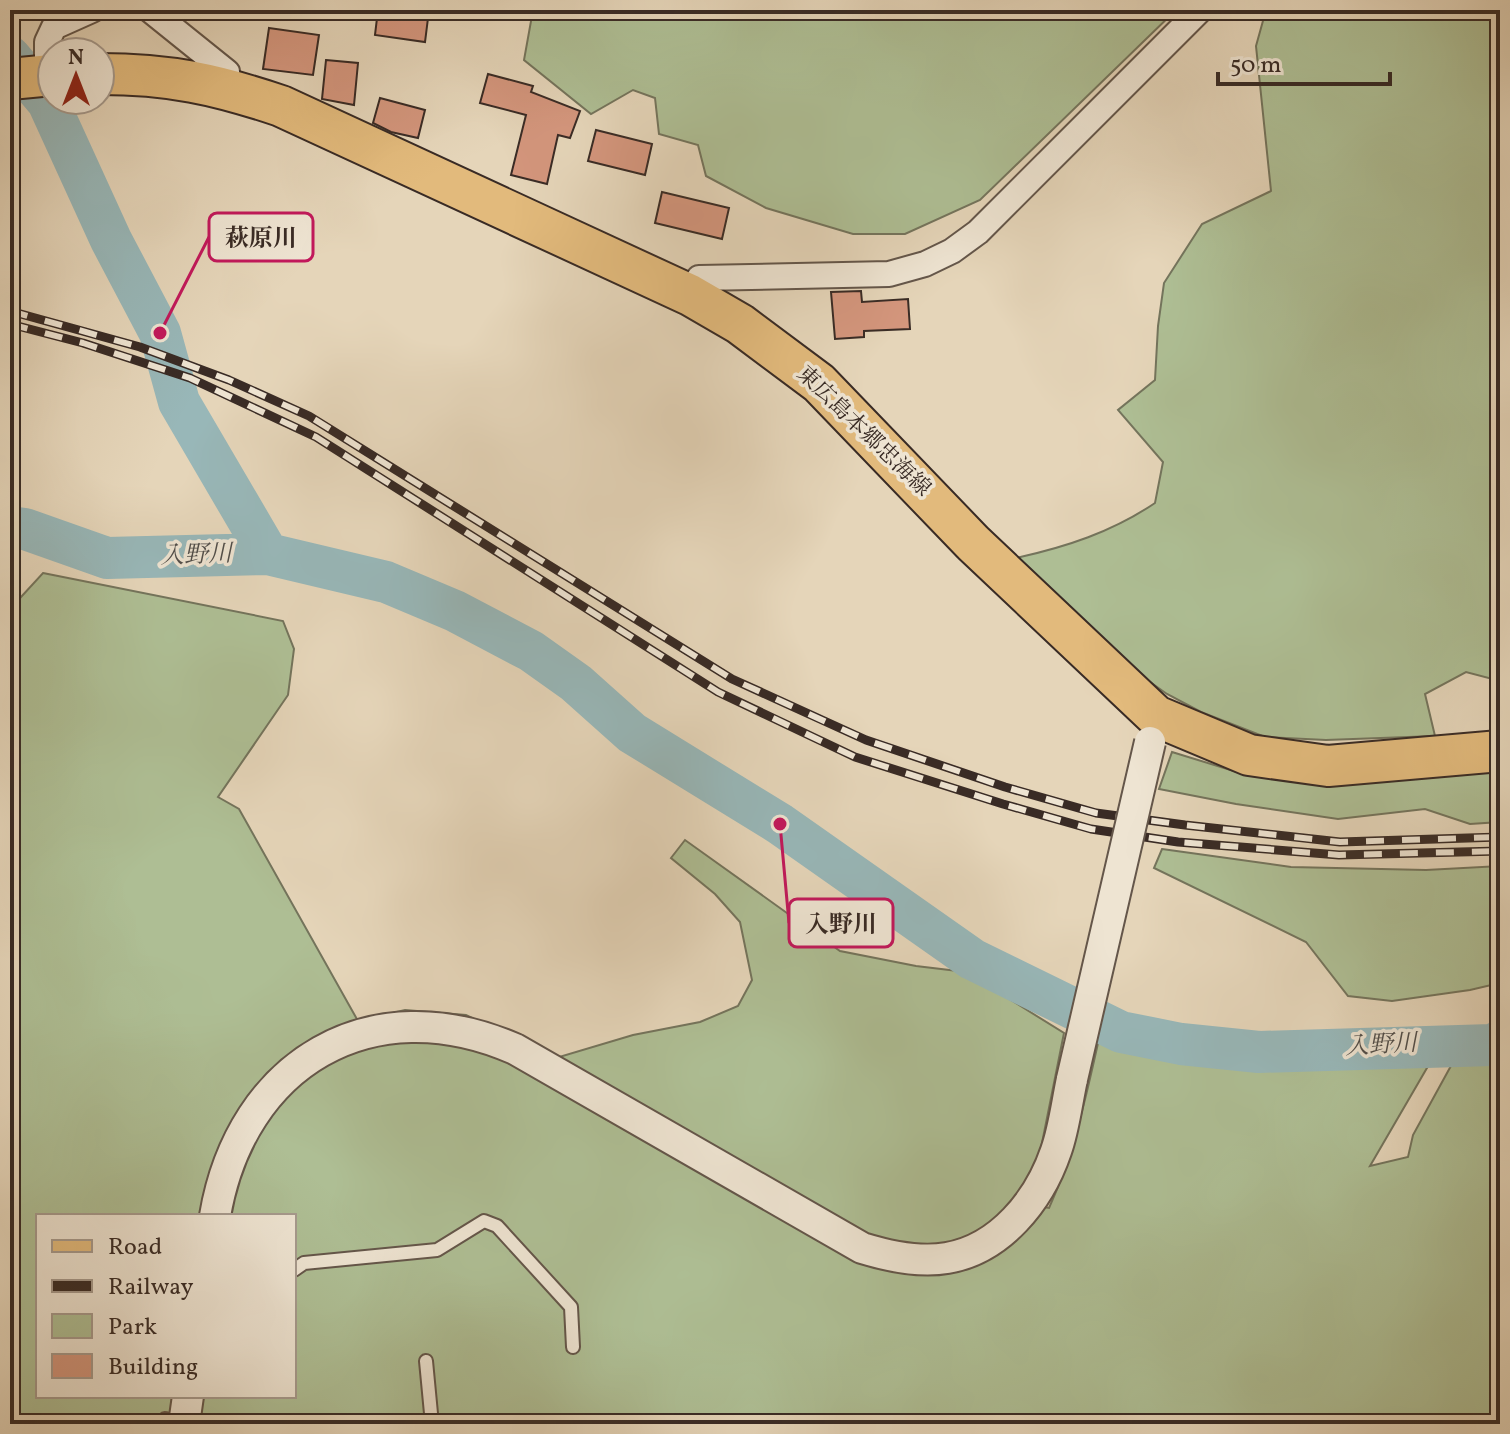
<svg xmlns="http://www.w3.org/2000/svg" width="1510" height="1434" font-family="Vollkorn,'Noto Serif JP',serif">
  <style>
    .green { fill: #aebe94; stroke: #74745c; stroke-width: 2; fill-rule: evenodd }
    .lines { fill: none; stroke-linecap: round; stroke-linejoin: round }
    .river { stroke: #98b7b8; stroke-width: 42 }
    .building { fill: #d4967d; stroke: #392b25; stroke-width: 2 }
    .service-casing { stroke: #64564a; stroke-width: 16 }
    .minor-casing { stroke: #64564a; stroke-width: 28 }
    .tertiary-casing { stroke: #64564a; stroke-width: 34 }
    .primary-casing { stroke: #392b25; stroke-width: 44 }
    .service { stroke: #eee4d2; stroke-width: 12 }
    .minor { stroke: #eee4d2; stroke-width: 24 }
    .tertiary { stroke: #eee4d2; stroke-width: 30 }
    .primary { stroke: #e2ba7c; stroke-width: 40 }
    .rail-casing { stroke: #392b25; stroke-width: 9 }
    .rail { stroke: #eee4d2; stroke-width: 6; stroke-dasharray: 18; stroke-linecap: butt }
    .tertiary-bridge-casing { stroke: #64564a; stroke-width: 34; stroke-linecap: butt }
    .tertiary-bridge { stroke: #eee4d2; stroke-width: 30 }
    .labels { text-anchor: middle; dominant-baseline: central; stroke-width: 7; stroke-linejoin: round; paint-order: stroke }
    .street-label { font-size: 22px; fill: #392b25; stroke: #eee4d2 }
    .water-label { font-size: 24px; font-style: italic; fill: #514e4a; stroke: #eee4d2 }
    .leader { fill: none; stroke: #c2185b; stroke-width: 3 }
    .callout-dot { fill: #c2185b; stroke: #eee4d2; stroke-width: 3 }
    .callout { fill: #eee4d2; stroke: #c2185b; stroke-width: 3 }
    .callout-label { font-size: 24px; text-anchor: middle; font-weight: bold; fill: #392b25 }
  </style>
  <rect width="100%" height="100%" fill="#e5d5b9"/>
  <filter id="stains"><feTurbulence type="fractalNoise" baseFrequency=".0025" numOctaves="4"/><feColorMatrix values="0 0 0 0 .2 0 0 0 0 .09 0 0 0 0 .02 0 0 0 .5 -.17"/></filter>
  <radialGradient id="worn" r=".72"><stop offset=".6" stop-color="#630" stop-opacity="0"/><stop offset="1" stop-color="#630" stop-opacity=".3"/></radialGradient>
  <path class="green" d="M533,10h43l6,3 5,-3h589l-196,190 -75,34h-52l-87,-26 -60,-32 -8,-31 -39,-11 -4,-36 -22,-8 -42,24 -67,-54z
    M1266,10h234v671l-34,-9 -41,22 10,42 -109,4 -61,-3 -64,-25 -34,-18 -55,-39 -96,-97c50,-11 96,-26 139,-55l8,-41 -45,-52 37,-30 3,-54 6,-43 38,-59 69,-33 -15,-145z
    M43,573l240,48 11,28 -6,46 -70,102 21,12 119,212 47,-11 61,5 90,43 77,-23 67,-13 38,-16 14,-26 -12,-58 -25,-28 -44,-36 14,-18 155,111 76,15 50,6 98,61 -28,140 -19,30 32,5c25,-55 38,-115 51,-174l113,30 132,1 86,-4 -61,105 38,-9 5,-22 39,-71 48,-8v368h-1490v-815zM38,1216h256v180h-256z
    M1172,752l78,24 175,-2 75,-6v54l-30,2 -45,-15 -87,10 -102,-15 -77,-15z
    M1162,849l129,18 135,3 74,-4v117l-30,7 -78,11 -44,-5 -42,-54 -152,-74z"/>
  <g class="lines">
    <path class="river" d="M10,57l38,45 63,138 49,93 19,69 89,152
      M10,527l15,2 82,29 161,-4 118,28 69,29 76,40 45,32 56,50 148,91 192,135 149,73 60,12 78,8 233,-7 8,-4"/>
  </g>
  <path class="building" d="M378,10h51l-4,32 -50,-7z
    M269,28l50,7 -6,40 -50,-6z
    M326,60l32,3 -4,42 -32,-6z
    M488,74l45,12 -2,6 49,19 -10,27 -12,-3 -11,49 -36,-9 15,-60 -46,-12z
    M380,98l45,12 -7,28 -27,-6 -18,-9z
    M596,130l56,14 -7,31 -57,-14z
    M662,192l67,16 -7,31 -67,-16z
    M861,291l1,11 46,-3 2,30 -46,2v6l-29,2 -4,-47z"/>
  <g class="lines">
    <defs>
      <path id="service" d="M294,1270l10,-7 133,-13 47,-29 13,5 74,81 2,40
        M426,1361l6,63
        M161,1424l4,-5 17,5"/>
      <path id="minor" d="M150,10l77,62 -3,15
        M47,75v-33l7,-15 38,-17
        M690,295l9,-17 190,-4 36,-10 27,-13 26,-19 222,-222"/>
      <path id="tertiary" d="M215,1216c26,-153 156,-230 300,-167l347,199c26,8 57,15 85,10 53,-9 92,-57 109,-107 8,-22 11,-49 16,-72
        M184,1424l4,-28"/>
      <path id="primary" d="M100,74c69,0 116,10 181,32l409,189 50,29 79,59 154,160 183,173 93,39 79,11 172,-15
        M10,79l42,-4"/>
    </defs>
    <use href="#service" class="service-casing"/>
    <use href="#minor" class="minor-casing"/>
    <use href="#tertiary" class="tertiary-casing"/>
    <use href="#primary" class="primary-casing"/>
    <use href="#service" class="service"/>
    <use href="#minor" class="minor"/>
    <use href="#tertiary" class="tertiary"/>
    <use href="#primary" class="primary"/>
    <defs>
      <path id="rail" d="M10,311l130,36 89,33 80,36 423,263 134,61 139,47 91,26 89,12 155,17 160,-5
        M10,324l73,19 107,35 126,59 402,255 137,65 148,47 88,25 87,13 161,13 161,-4"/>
    </defs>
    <use href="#rail" class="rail-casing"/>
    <use href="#rail" class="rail"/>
    <defs>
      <path id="tertiary-bridge" d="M1072,1079l78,-337"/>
    </defs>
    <use href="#tertiary-bridge" class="tertiary-bridge-casing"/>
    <use href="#tertiary-bridge" class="tertiary-bridge"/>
  </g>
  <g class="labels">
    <g class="street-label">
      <text transform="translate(863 432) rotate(44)">東広島本郷忠海線</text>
    </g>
    <g class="water-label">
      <text transform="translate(196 556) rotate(-2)">入野川</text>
      <text transform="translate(1381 1046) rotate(-3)">入野川</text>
    </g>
  </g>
  <path class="leader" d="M160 333L209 237M780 824L789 923"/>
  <g class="callout-dot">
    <circle cx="160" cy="333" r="8"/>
    <circle cx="780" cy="824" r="8"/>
  </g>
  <g class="callout">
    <rect x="209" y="213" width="104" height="48" rx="8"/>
    <rect x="789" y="899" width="104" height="48" rx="8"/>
  </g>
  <g class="callout-label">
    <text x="261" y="246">萩原川</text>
    <text x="841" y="932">入野川</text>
  </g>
  <rect width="1510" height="1434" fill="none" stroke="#e5d5b9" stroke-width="40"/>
  <rect x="12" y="12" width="1486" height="1410" fill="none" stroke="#392b25" stroke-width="4"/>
  <rect x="20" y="20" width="1470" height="1394" fill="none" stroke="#392b25" stroke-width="2"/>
  <rect x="36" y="1214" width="260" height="184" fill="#eee4d2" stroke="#a69a8d" stroke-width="2"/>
  <rect x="52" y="1240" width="40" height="12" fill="#e2ba7c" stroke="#a69a8d" stroke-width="2"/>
  <text x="108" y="1254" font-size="24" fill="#392b25">Road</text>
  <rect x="52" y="1280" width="40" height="12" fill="#392b25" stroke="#a69a8d" stroke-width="2"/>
  <text x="108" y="1294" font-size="24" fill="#392b25">Railway</text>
  <rect x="52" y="1314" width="40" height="24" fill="#aebe94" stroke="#a69a8d" stroke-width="2"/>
  <text x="108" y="1334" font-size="24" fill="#392b25">Park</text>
  <rect x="52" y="1354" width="40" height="24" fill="#d4967d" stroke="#a69a8d" stroke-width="2"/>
  <text x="108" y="1374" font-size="24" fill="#392b25">Building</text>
  <g transform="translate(76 76)"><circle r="38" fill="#eee4d2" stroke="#a69a8d" stroke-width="2"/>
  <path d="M0-6L14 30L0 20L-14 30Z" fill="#8f2418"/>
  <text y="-12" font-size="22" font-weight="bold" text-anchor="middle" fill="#392b25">N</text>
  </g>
  <path d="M1218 72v12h172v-12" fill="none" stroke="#392b25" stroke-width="4"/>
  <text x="1230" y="72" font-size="24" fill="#392b25" stroke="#eee4d2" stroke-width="6" paint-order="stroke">50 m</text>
  <rect width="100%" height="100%" filter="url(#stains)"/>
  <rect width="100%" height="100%" fill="url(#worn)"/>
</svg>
